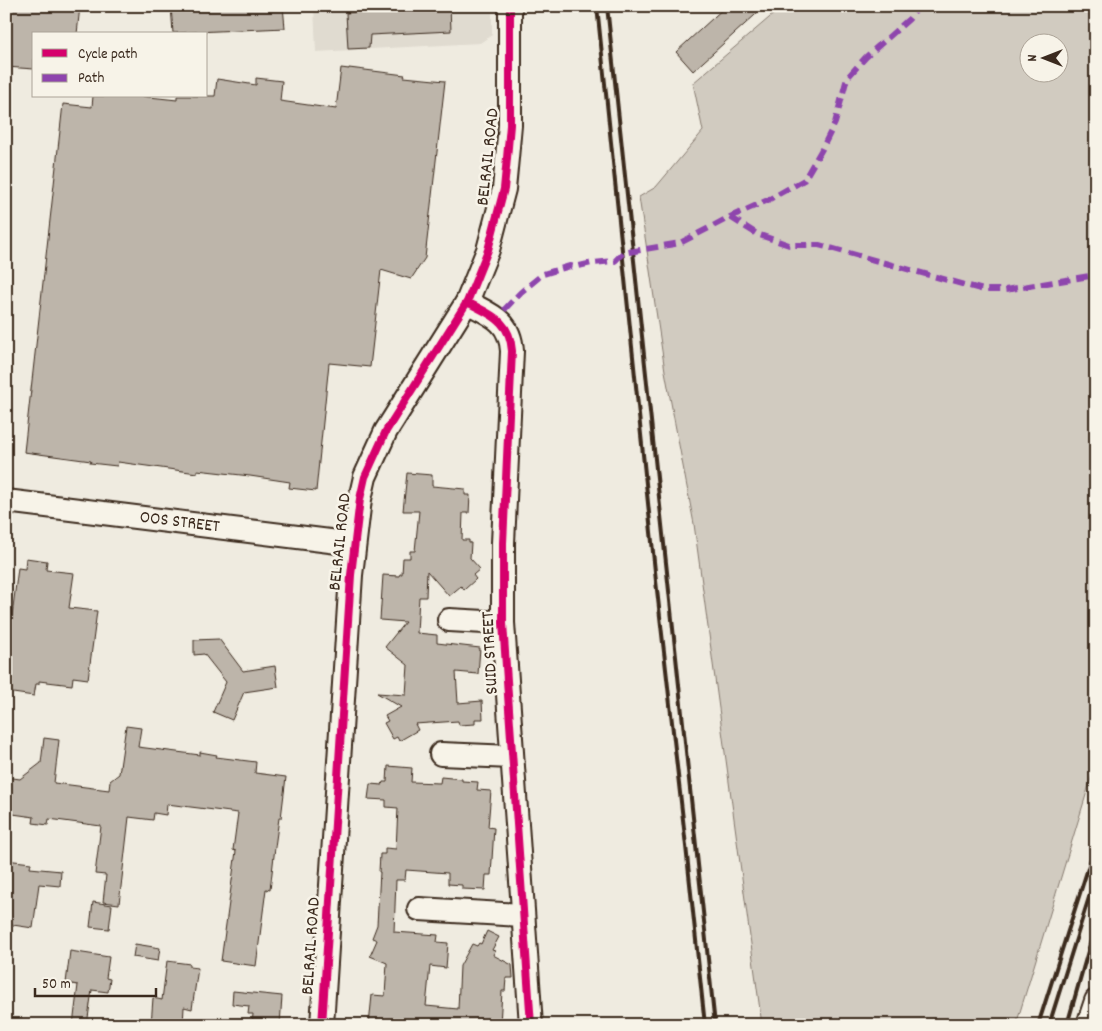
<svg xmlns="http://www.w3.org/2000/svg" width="1102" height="1031" font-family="Dekko,sans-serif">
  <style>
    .built { fill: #e0dbd0 }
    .green { fill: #d1cbc0; stroke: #867a6f; fill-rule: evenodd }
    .building { fill: #bdb5aa; stroke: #3b2a1e }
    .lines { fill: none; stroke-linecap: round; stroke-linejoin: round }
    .minor-casing { stroke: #3b2a1e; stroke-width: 26 }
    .minor { stroke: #f7f3e8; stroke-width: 22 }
    .rail { stroke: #3b2a1e; stroke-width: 4 }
    .quiet { stroke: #8e44ad; stroke-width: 6; stroke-dasharray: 12 6; stroke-linecap: butt }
    .cycleway-casing { stroke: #f7f3e8; stroke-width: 11 }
    .cycleway { stroke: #d6006c; stroke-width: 8 }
    .labels { text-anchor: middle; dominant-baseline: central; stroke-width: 5; stroke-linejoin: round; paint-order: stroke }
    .street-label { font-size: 18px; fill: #3b2a1e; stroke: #f7f3e8 }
  </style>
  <rect width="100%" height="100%" fill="#efebe0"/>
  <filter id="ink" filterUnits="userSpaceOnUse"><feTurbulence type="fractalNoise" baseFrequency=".02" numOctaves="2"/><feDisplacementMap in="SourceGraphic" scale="10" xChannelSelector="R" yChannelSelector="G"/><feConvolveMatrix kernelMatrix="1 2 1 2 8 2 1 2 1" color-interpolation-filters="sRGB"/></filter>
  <g filter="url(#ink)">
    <path class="built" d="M314,6h178v29l-12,8 -164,9z"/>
    <path class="green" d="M783,6h313v756l-80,263h-254l-68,-501 -29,-153 -26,-174 17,-10 47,-56 -10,-48zM1030,42h30v30h-30z"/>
    <path class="building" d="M6,6h74l-3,28h-43v35l-28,-2z
      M171,6h112l2,22 -112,5z
      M356,6h94l1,25 -81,4 -1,13 -21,1 -2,-36 10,-1z
      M726,6h39l-72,65 -17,-19z
      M341,68l8,1v-1l56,7 -1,2 41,4 -20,177 -14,21 -30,-9 -11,97 -41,-4 -13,128 -27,-3 1,-6 -40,-6 -53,-6v3l-79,-11 -1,4 -27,-3 1,-2 -67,-9 39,-348 29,3 1,-11h47l37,4v-4h38l2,-17 39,6v-7l26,3 -2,20 56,8z
      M407,473l25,2v11l33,3v6h5l-1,18h-6l-1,27h7v3h2l-1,15 10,11 -7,6 3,4 -12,11 -3,-4 -12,10 -22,-25 -1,26h-7l-2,36 20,2v8l43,5 -2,26 -22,-2 2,31 24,-2 1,18h-8v5l-16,1 -1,-4 -43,3 3,6 -19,11 -2,-4 -4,2 -9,-16 4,-2 -3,-5 16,-9 -24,-14 29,2 2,-30 -23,-18 20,-25 -25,-2 3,-45 16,1 1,-2h2l1,-16h7v-7h5l4,-40h-16z
      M26,558l21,3 -1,9 28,3 -5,35 28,3 -9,68 -15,-2 -1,8 -33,-4v3h-3l-2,12 -28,-4v-30l12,-94 7,1z
      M219,639l24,32 32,-5 3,21 -34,5 -12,28 -19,-8 13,-30 -22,-28 -10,1v-15z
      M126,726l15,2 -3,19 62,8v-3l17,3 -1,2 40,5 -1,11 31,4 -5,41h-2l-4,29 -5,43 -4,-1 -10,77 -35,-5 15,-110 -3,-1 5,-37 -71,-9 -1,11 -12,-2 -1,7 -24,-3 -10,87 -16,-2 3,-27 -11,-1 6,-48 -52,-7 -1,6 -15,-2 1,-6 -28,-4v-36l14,2 21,-16 3,-25 15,2 -5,43 55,7 1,-9 9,-7z
      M388,766l24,2 -1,14 29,1 1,-6 21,2v2l16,1 -1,8 14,1 -3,36 6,1 -3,47h-5l-1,15 -23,-1v-4l-14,-1v-11l-42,-3 -1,10h-9l-2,52 44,3 -1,7 11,1 -2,25 -16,-2 -4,40 32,3 2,-43 12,-22 5,2 2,-3 2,1 6,-13 12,6 -7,13 3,1 -2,4 19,10 1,13h-7l-1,13h-3l-2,34h-131l3,-30 13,1 2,-33 -17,-7 7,-16 -5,-2 5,-13 3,-53h-1l1,-18h5v-6l11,1 2,-41 -12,-1v-7l-18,-1 2,-15 12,1 1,-3h4z
      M6,860l25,3 -1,5 31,3 -1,15 -21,-2 -6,44 -27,-4z
      M93,902l19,3 -3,24 -19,-2z
      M135,944l25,4 -2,13 -25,-4z
      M70,951l39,6 -3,21 4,1 -2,13 -16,-2 -5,35h-14l5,-40 -12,-2z
      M167,961l23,3v3l8,1 -6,41 -8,-2 -1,18h-32l2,-27 9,2z
      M233,991l49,5 -2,29h-28l1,-11h-5l1,-8 -17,-2z"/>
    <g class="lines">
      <defs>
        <g id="minor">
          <path d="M467,302c24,13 43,18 45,49l-9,192v80l28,402"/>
          <path id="s1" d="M6,501l348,43"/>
          <path d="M449,620l54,3"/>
          <path d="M441,754l71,3"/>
          <path d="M419,909l103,6"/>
          <path d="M322,1025l29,-450 9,-76 5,-22 21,-46 81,-129 21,-52 16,-61 3,-31 3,-33v-119"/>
          <path d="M1088,1025l8,-24"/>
        </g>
      </defs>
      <use href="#minor" class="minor-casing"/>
      <use href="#minor" class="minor"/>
      <path class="rail" d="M597,6l59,575 30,265 19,179
        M607,6l108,1019
        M1038,1025l58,-182
        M1049,1025l47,-150
        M1067,1025l29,-102"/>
      <path class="quiet" d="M730,217l27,17 32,11h30l165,45h21l91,-15
        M504,310l17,-18 22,-18 27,-8 5,1 17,-4 23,-2 8,-8 57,-10 50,-26 38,-17 36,-20 18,-31 13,-26 12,-45 19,-21 43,-38 10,-13"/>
      <defs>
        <path id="cycleway" d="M467,302c24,13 43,18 45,49l-9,192v80l28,402
          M322,1025l29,-450 9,-76 5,-22 21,-46 81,-129 21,-52 16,-61 3,-31 3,-33v-119"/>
      </defs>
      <use href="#cycleway" class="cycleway-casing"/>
      <use href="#cycleway" class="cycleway"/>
    </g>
  </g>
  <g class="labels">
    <g class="street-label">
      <text transform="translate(489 157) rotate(-84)">BELRAIL ROAD</text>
      <text stroke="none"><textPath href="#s1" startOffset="175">OOS STREET</textPath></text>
      <text transform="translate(341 542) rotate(-84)">BELRAIL ROAD</text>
      <text transform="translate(491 653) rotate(-93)">SUID STREET</text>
      <text transform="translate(312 946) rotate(-86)">BELRAIL ROAD</text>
    </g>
  </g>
  <rect width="1102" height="1031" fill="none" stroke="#f7f3e8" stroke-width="25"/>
  <rect x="12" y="12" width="1077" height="1006" fill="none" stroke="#3b2a1e" stroke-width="2" filter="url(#ink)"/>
  <rect x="32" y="32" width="175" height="65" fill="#f7f3e8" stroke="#aca397"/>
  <rect x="42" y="49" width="25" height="8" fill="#d6006c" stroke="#aca397"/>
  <text x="78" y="58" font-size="15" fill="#3b2a1e">Cycle path</text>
  <rect x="42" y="74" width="25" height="8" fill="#8e44ad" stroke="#aca397"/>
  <text x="78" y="82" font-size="15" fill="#3b2a1e">Path</text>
  <g transform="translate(1044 58) rotate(270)"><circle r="24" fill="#f7f3e8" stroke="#aca397"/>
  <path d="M0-4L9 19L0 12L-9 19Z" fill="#3b2a1e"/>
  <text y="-8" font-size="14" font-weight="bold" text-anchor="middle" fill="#3b2a1e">N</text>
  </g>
  <path d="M35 988v8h121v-8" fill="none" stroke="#3b2a1e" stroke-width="2.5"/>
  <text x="42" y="988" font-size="15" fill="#3b2a1e" stroke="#f7f3e8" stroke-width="4" paint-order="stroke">50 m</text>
</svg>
